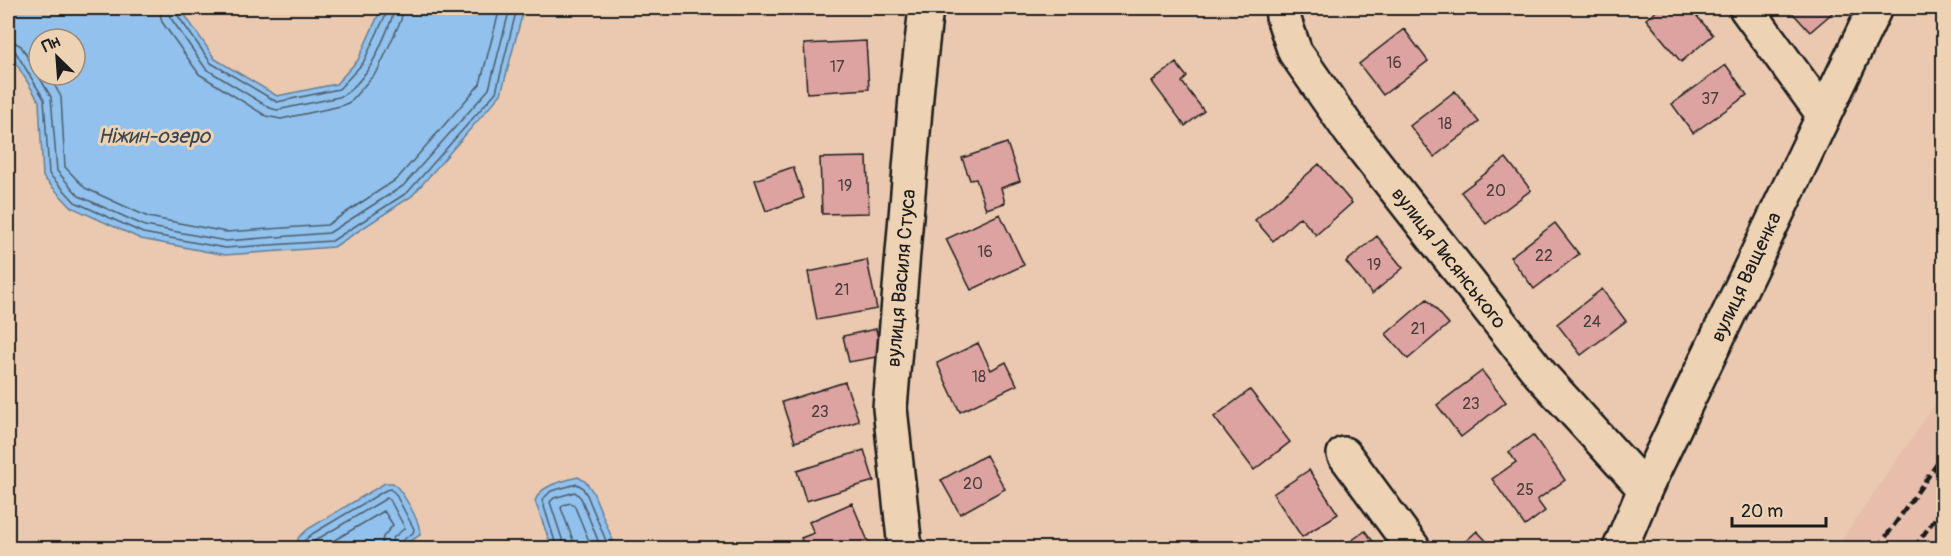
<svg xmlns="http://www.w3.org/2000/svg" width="1951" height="556" font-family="Pangolin,sans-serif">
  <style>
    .built { fill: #e6beab }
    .water { fill: #91c1ec; stroke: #627f99; stroke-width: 1.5; fill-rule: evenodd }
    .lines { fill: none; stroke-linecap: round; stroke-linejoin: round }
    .shore { stroke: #4b5e6f; stroke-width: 1.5 }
    .building { fill: #dda3a0; stroke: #1c1c1c; stroke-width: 1.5 }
    .minor-casing { stroke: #1c1c1c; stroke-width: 38 }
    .tertiary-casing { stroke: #1c1c1c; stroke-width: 38 }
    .minor { stroke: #edd2b4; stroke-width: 33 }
    .tertiary { stroke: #edd2b4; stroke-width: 33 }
    .rail { stroke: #1c1c1c; stroke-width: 4.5; stroke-dasharray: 9 4.5; stroke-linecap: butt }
    .labels { text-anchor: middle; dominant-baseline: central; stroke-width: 6; stroke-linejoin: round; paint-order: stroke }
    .number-label { font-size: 16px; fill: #4c3e3d }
    .street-label { font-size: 20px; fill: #1c1c1c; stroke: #edd2b4 }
    .water-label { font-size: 21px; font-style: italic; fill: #394550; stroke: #edd2b4 }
  </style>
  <rect width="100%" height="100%" fill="#eac9b0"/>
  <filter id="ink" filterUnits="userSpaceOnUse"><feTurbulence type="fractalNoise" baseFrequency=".0167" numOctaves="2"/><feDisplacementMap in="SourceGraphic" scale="12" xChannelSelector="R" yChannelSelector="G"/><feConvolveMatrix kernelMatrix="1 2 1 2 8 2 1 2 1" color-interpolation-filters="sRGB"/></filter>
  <g filter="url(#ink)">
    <path class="built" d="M1943,393v155h-107z"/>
    <path class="water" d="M8,8h172l35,51 62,37 59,-12 22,-24 22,-49v-3h144l-23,86 -89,102 -78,51 -109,8 -84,-16 -70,-32 -28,-30 -4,-76 -31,-51zM39,39h36v36h-36z
      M578,477l8,5 7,10 23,56h-64l-17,-47c6,-17 27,-19 43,-24z
      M385,483h8c10,9 28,39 27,52l-21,13h-100l-1,-10 10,-9z"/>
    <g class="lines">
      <path class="shore" d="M159,8l3,14 37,52 67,42 15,3 60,-13 9,-4 28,-32 23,-50 2,-12
        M168,8l2,9 36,52 64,39 7,2 62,-13c11,-4 23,-19 30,-29 6,-9 25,-50 25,-60
        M175,8l1,5 35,50 66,39 62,-13 24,-26 23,-49v-6
        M8,41l6,1 7,4 30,51 6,74 22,25 66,30 81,15 103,-8 74,-47 86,-97 21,-81
        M8,48l7,3 29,48 5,75 26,28 68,31 82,15 107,-7 76,-49 88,-100 21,-84
        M49,75l12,22 4,70 20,21 63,29 78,15 101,-7 70,-46 83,-95 20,-76
        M304,548v-7l8,-7 74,-44 4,-1 5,4 19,36 -1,4 -13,9 -2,6
        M312,548v-4l4,-4 71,-42 3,2 15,28 -12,10 -3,10
        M321,548l63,-37 9,14 -10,12 -2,11
        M557,548l-15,-48 9,-9 26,-7 5,3 5,8 22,53
        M565,548l-15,-46 4,-4 21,-6 6,6 20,50
        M574,548l-1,-8 -12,-32 2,-3 8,-2 3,2 18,43"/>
    </g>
    <path class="building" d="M1660,8h30l23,27 -32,27 -35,-43z
      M1788,8h50l-28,24z
      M1404,29l24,32 -45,34 -24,-31z
      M866,41l3,48 -62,4 -3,-49z
      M1176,63l11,14 -5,5 22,29 -19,15 -33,-44z
      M1726,65l21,30 -54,38 -21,-29z
      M1455,91l24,31 -45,35 -24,-31z
      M1007,143l13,38 -19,7 4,15 -19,6 -10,-30 -6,1 -8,-22z
      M867,157l2,56 -47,1 -2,-56z
      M1506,158l25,32 -45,34 -25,-32z
      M1319,164l33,39 -36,32 -16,-18 -27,24 -18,-21z
      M793,167l11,31 -38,13 -11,-31z
      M1000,214l24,51 -53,25 -25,-51z
      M1555,223l24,31 -45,35 -24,-32z
      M1377,236l26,32 -31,26 -26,-32z
      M867,260l10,49 -60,11 -9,-48z
      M1602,289l24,32 -45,34 -24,-31z
      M1427,299l22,25 -41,35 -22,-25z
      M876,329l6,27 -33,6 -6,-26z
      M978,343l13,27 15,-8 11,23 -57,27 -23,-49z
      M1482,371l24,31 -45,35 -24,-32z
      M845,382l14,39 -64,21 -13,-40z
      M1250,390l40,52 -36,28 -40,-53z
      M1533,435l32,45 -28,20 8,11 -20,15 -33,-47 24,-17 -7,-10z
      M864,450l10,31 -68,20 -9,-30z
      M986,455l19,34 -45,25 -19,-34z
      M1309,470l29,44 -36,23 -29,-43z
      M852,503l18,43 -6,2h-59l-4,-10 13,-5 -5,-11z
      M1365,531l13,17h-37z
      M1477,531l16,17h-35z"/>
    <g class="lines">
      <defs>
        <path id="minor" d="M1282,8l1,9 12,35 55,79 191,244 104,114
          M1746,8l77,106
          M1344,454l69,94
          M905,548l-15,-140 27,-323 9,-77"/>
        <path id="tertiary" d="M1620,548l25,-59 230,-481"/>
      </defs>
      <use href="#minor" class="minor-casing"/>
      <use href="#tertiary" class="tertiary-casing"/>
      <use href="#minor" class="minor"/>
      <use href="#tertiary" class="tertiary"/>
      <path class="rail" d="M1878,548l66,-94
        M1914,548l30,-42"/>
    </g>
  </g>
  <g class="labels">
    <g class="number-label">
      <text x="1394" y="63">16</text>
      <text x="837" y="67">17</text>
      <text x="1710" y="99">37</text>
      <text x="1445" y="124">18</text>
      <text x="845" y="186">19</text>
      <text x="1496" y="191">20</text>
      <text x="985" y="252">16</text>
      <text x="1544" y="256">22</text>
      <text x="1374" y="265">19</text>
      <text x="842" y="290">21</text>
      <text x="1592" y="322">24</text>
      <text x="1418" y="329">21</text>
      <text x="979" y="377">18</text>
      <text x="1471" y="404">23</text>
      <text x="820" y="412">23</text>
      <text x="973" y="484">20</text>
      <text x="1525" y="490">25</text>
    </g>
    <g class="street-label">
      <text transform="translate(1449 258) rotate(52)">вулиця Лисянського</text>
      <text transform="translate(1746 277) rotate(-65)">вулиця Ващенка</text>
      <text transform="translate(901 278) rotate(-85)">вулиця Василя Стуса</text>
    </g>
    <g class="water-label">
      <text x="154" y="136">Ніжин-озеро</text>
    </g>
  </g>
  <rect width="1951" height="556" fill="none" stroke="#edd2b4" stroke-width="30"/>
  <rect x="15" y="15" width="1921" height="526" fill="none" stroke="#1c1c1c" stroke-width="2" filter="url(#ink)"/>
  <g transform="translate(57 57) rotate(335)"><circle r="28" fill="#edd2b4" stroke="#998977" stroke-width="1.5"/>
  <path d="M0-4.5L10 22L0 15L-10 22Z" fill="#1c1c1c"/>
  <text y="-9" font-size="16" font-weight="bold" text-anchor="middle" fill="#1c1c1c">Пн</text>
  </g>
  <path d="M1732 517v9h94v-9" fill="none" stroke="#1c1c1c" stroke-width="3"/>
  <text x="1741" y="517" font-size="18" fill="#1c1c1c" stroke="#edd2b4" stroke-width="4.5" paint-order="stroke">20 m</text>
</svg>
